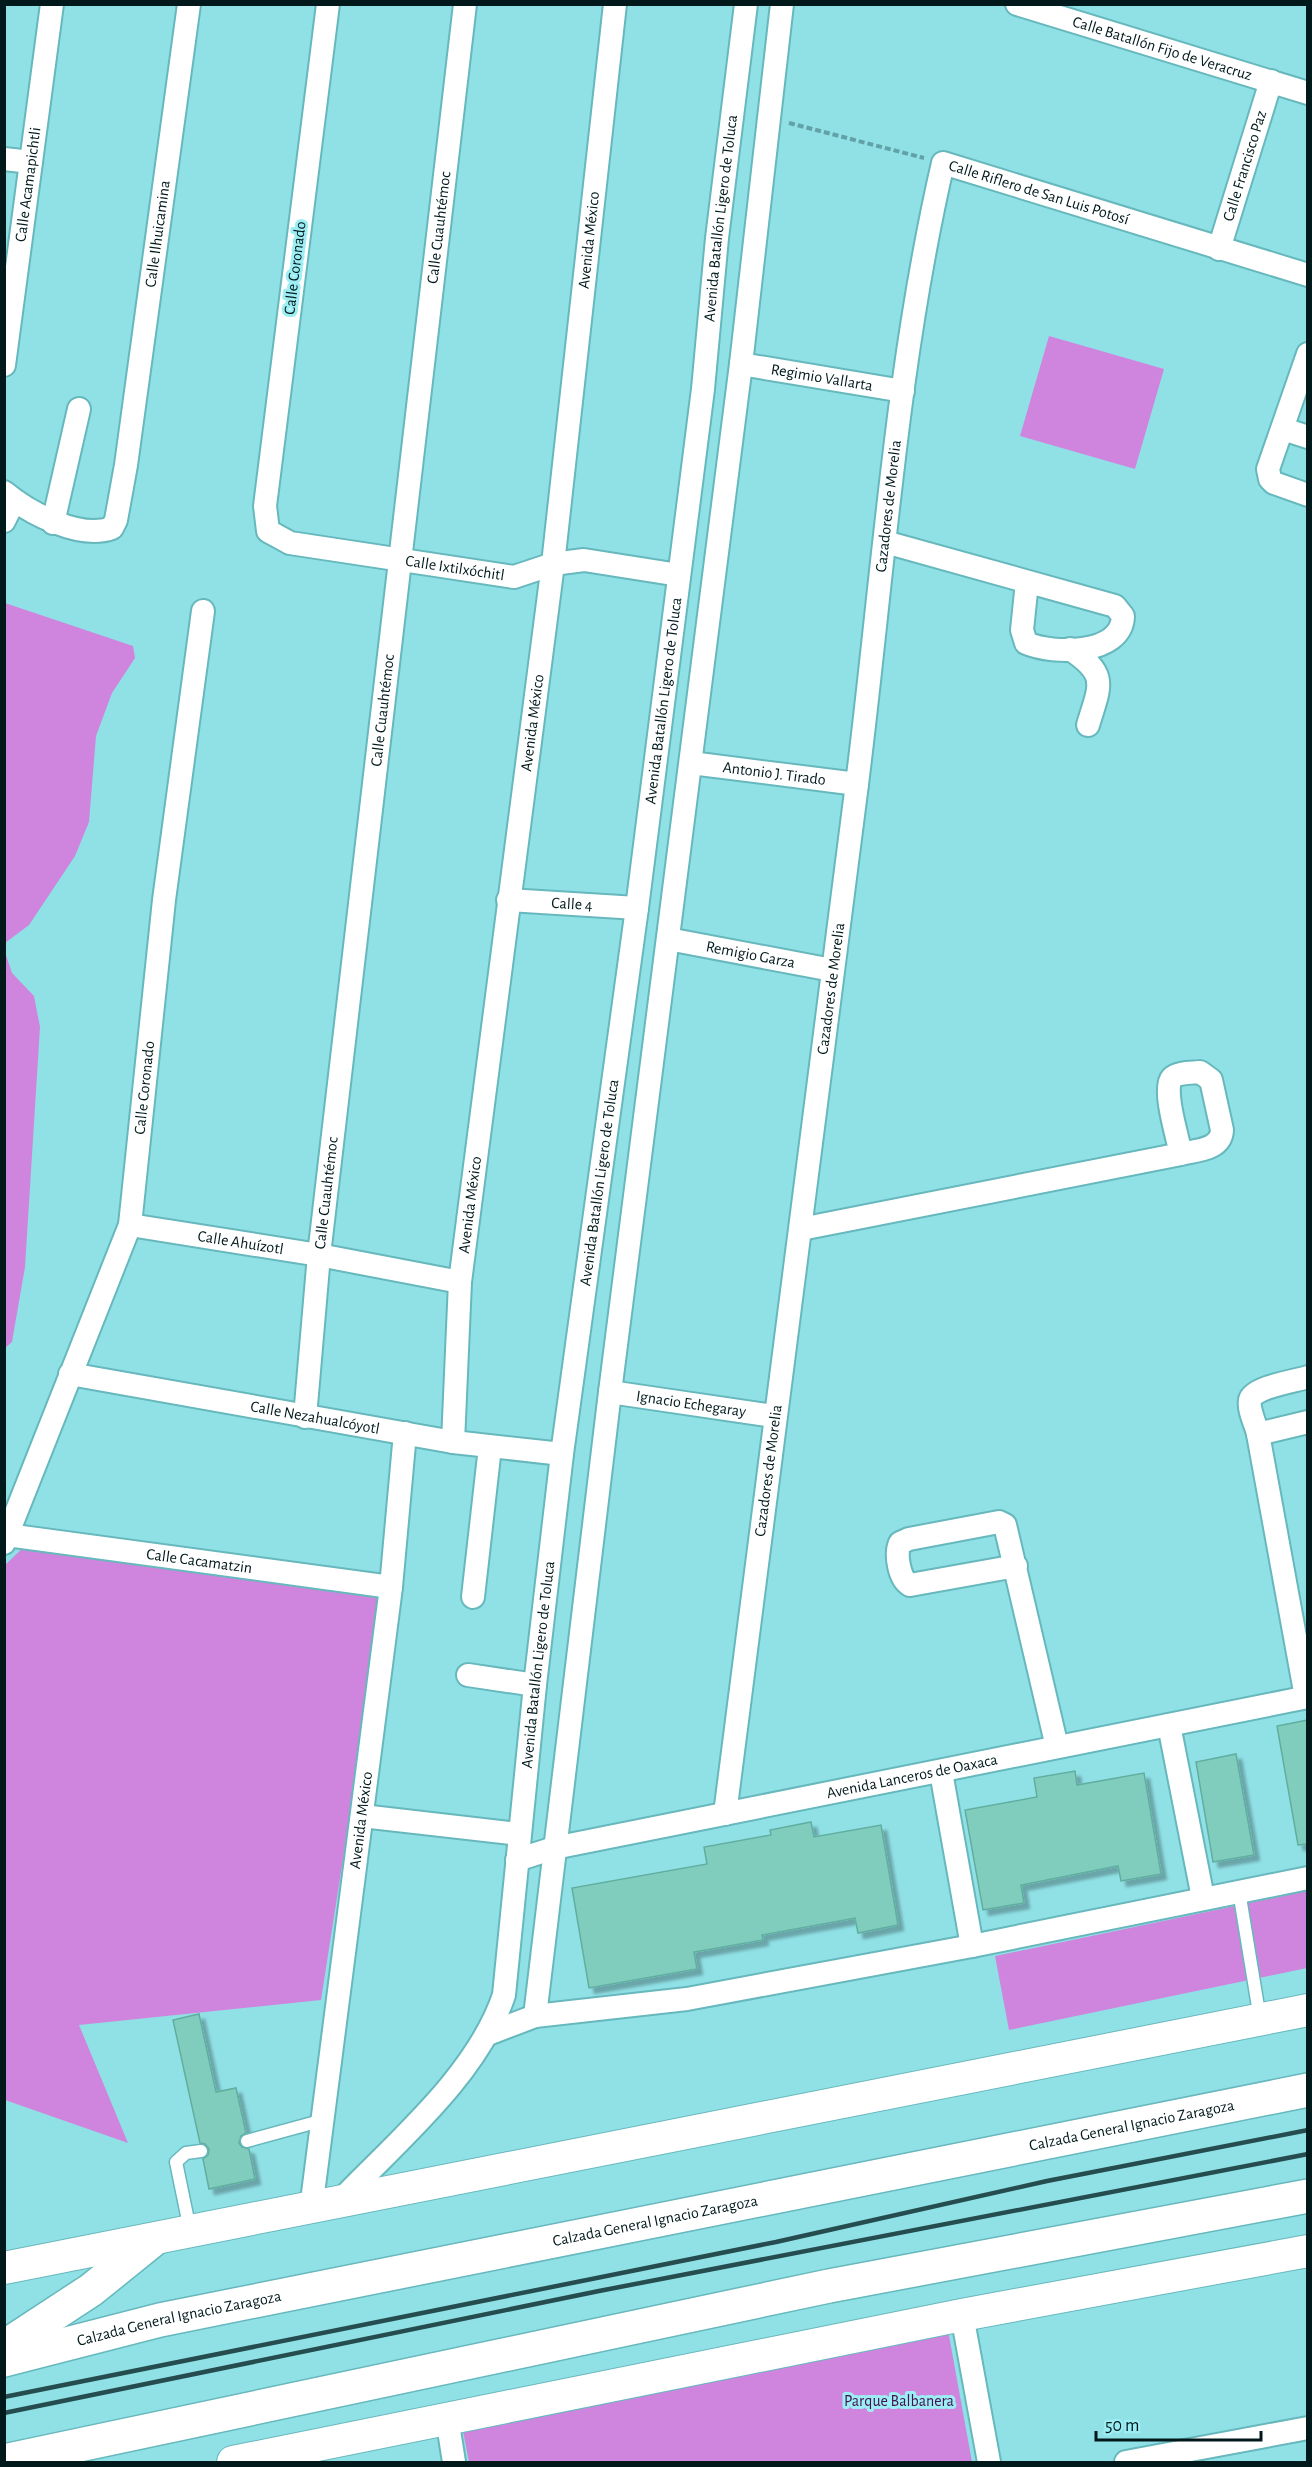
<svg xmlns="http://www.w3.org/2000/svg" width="1312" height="2467" font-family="'Alegreya Sans',sans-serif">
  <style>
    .green { fill: #cf85dd }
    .building { fill: #80cdbe; stroke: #61aea0; stroke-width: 1.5; filter: url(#shadow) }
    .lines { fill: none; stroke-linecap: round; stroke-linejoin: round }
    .lane-casing { stroke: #67b8bd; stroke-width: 15 }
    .street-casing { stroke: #67b8bd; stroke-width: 26 }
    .secondary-casing { stroke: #67b8bd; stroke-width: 34 }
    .highway-casing { stroke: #67b8bd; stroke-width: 36 }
    .path { stroke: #62a1a5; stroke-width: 4; stroke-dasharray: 6 3; stroke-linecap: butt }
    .lane { stroke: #fff; stroke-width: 12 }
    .street { stroke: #fff; stroke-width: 22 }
    .secondary { stroke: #fff; stroke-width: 32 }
    .highway { stroke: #fff; stroke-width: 33 }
    .rail { stroke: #254c4f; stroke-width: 4.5 }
    .labels { text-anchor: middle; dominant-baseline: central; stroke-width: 6; stroke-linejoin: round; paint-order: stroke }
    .street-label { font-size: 16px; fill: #01191b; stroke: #9deef4 }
    .park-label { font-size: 16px; fill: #44114e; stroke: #9deef4 }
  </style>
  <defs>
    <filter id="shadow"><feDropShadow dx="5.5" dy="5.5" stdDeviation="1.5" flood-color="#0004"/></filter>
  </defs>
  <rect width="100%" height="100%" fill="#90e1e6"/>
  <path class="green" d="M1049,336l115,33 -29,100 -115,-33z
    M5,603l128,43 2,12 -23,35 -16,43 -7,86 -14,34 -46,69 -24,18z
    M4,949l8,24 22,23 6,31 -15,240 -13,75 -7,6z
    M28,1543l357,47 -64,410 -242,25 49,118 -123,-43v-535z
    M1307,1891v77l-298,62 -14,-74z
    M948,2330l24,132h-503l-7,-36z"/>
  <path class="building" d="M1308,1720v124l-10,1 -21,-119z
    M1236,1754l18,101 -41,7 -17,-100z
    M1075,1771l2,14 67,-12 17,101 -40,7 -3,-15 -97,19 3,18 -41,7 -18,-100 72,-13 -3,-19z
    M811,1822l3,15 67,-12 17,100 -40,8 -3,-15 -93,17 1,5 -69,12 3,17 -108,19 -17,-100 135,-24 -3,-17 67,-12 -1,-5z
    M199,2014l17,78 20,-4 10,45 -5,3 -2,7 3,4 7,2 6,30 -46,10 -6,-30 5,-4 1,-6 -4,-5 -5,-1 -27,-123z"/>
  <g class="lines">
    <defs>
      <path id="lane" d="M1239,1891l21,128
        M247,2141l73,-20
        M190,2230l-14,-68 10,-9 15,-2"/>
      <g id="street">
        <path id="s1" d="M328,4l-63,502 3,25 22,12 224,34 39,-13 31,-4 95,15"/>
        <path id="s2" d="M1017,4l291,89"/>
        <path d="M4,159l27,3"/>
        <path id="s3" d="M1219,249l52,-168"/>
        <path d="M1308,354l-40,115 2,10 4,4 34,12"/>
        <path id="s4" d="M741,364l162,27"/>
        <path id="s5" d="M4,365l48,-361"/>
        <path d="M1283,429l25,8"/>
        <path id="s6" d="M4,492c25,21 76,48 108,36l4,-8 10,-55 63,-461"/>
        <path d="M4,521l10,-20"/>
        <path d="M53,523l26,-114"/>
        <path d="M885,542l230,64 8,10c-1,39 -69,39 -97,27l-4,-13 5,-48"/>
        <path d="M1070,649c39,26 30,36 18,76"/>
        <path id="s7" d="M691,763l166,21"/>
        <path id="s8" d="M508,900l129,8"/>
        <path id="s9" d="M668,939l164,31"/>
        <path id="s10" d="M130,1225l189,30 141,27"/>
        <path d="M801,1229l380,-75c16,-4 40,-4 41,-24l-11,-50 -11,-8c-7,1 -22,0 -28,6 -10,10 6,61 9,76"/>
        <path id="s11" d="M70,1374l383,68 109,12"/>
        <path id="s12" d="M610,1392l164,24"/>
        <path id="s13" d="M305,1417l14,-162 146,-1251"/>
        <path d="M1258,1434l50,-12"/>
        <path id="s14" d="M453,1442l7,-160 93,-718 62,-560"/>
        <path id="s15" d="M7,1535l384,52"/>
        <path id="s16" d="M4,1543l126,-318 34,-325 39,-289"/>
        <path d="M1016,1566l-106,19c-11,-6 -15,-31 -10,-42l9,-4 90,-17 6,3 52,222"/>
        <path d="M473,1597l17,-150"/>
        <path d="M468,1675l67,10"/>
        <path d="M1306,1697l-48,-263c-2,-9 -10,-24 -8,-34 3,-13 46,-19 58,-23"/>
        <path d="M1169,1725l34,173"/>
        <path d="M941,1772l31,174"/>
        <path id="s17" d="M725,1814c42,-344 89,-687 132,-1030 26,-207 39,-418 86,-621l365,112"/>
        <path d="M362,1816l157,18"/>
        <path id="s18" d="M517,1860l37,-12 754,-151"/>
        <path d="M535,2016l75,-624 131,-1028 41,-360"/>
        <path d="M488,2034l47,-18 152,-17 285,-53 336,-68"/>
        <path id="s19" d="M337,2204c58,-61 140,-128 167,-209l31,-310 27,-231 75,-546 66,-519 14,-151 29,-234"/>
        <path id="s20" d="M311,2209l80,-622 14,-154"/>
        <path d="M962,2315l27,147"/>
        <path d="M447,2418l7,44"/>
        <path d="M1126,2462l182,-34"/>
      </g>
      <path id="secondary" d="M4,2268l1304,-258
        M233,2462l729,-147 346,-64"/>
      <g id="highway">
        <path d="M4,2347l87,-57 62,-50"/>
        <path id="s21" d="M4,2360l156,-40 1148,-230"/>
        <path d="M4,2461l825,-175 479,-90"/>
      </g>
    </defs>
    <use href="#lane" class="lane-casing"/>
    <use href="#street" class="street-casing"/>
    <use href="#secondary" class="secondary-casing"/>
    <use href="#highway" class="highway-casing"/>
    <path class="path" d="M789,123l135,35"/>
    <use href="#lane" class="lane"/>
    <use href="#street" class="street"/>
    <use href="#secondary" class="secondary"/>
    <use href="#highway" class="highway"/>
    <path class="rail" d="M4,2397l772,-155 271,-61 261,-51
      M4,2413l595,-122 709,-137"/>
  </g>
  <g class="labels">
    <g class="street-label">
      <text stroke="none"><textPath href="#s2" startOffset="152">Calle Batallón Fijo de Veracruz</textPath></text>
      <text stroke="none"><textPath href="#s3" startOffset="87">Calle Francisco Paz</textPath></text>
      <text stroke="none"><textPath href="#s5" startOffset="182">Calle Acamapichtli</textPath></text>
      <text stroke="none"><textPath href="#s17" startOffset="1766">Calle Riflero de San Luis Potosí</textPath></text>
      <text stroke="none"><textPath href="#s19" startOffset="2060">Avenida Batallón Ligero de Toluca</textPath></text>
      <text stroke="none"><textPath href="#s13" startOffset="1197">Calle Cuauhtémoc</textPath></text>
      <text stroke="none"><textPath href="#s6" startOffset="416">Calle Ilhuicamina</textPath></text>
      <text stroke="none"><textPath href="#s14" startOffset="1210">Avenida México</textPath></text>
      <text transform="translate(295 268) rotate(-83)">Calle Coronado</text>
      <text stroke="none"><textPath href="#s4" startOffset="82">Regimio Vallarta</textPath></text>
      <text stroke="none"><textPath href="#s17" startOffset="1318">Cazadores de Morelia</textPath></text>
      <text stroke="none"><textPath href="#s1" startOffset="723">Calle Ixtilxóchitl</textPath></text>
      <text stroke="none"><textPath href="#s19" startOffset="1574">Avenida Batallón Ligero de Toluca</textPath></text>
      <text stroke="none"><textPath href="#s13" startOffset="711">Calle Cuauhtémoc</textPath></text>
      <text stroke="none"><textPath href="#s14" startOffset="724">Avenida México</textPath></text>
      <text stroke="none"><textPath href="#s7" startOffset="84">Antonio J. Tirado</textPath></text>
      <text stroke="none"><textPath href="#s8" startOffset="64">Calle 4</textPath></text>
      <text stroke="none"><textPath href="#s9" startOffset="84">Remigio Garza</textPath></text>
      <text stroke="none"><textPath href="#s17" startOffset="832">Cazadores de Morelia</textPath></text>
      <text stroke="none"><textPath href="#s16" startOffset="480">Calle Coronado</textPath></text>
      <text stroke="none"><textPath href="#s19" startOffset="1088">Avenida Batallón Ligero de Toluca</textPath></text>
      <text stroke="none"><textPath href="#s13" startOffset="225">Calle Cuauhtémoc</textPath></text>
      <text stroke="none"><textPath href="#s14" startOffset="238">Avenida México</textPath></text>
      <text stroke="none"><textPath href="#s10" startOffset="112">Calle Ahuízotl</textPath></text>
      <text stroke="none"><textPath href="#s12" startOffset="82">Ignacio Echegaray</textPath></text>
      <text stroke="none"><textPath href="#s11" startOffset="249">Calle Nezahualcóyotl</textPath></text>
      <text stroke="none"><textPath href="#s17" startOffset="346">Cazadores de Morelia</textPath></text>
      <text stroke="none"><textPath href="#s15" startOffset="194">Calle Cacamatzin</textPath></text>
      <text stroke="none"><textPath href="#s19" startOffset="602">Avenida Batallón Ligero de Toluca</textPath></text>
      <text stroke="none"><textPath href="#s18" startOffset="404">Avenida Lanceros de Oaxaca</textPath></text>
      <text stroke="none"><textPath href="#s20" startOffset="392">Avenida México</textPath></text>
      <text stroke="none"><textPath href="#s21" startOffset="1152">Calzada General Ignacio Zaragoza</textPath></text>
      <text stroke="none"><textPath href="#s21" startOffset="666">Calzada General Ignacio Zaragoza</textPath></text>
      <text stroke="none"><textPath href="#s21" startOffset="180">Calzada General Ignacio Zaragoza</textPath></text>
    </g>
    <g class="park-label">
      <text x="899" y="2401">Parque Balbanera</text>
    </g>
  </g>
  <rect width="1312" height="2467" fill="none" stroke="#01191b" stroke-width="12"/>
  <path d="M1096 2431v9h165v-9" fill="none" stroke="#01191b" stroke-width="3"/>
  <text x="1105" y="2431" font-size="18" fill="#01191b" stroke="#9deef4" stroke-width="4.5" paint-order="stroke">50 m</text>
</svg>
